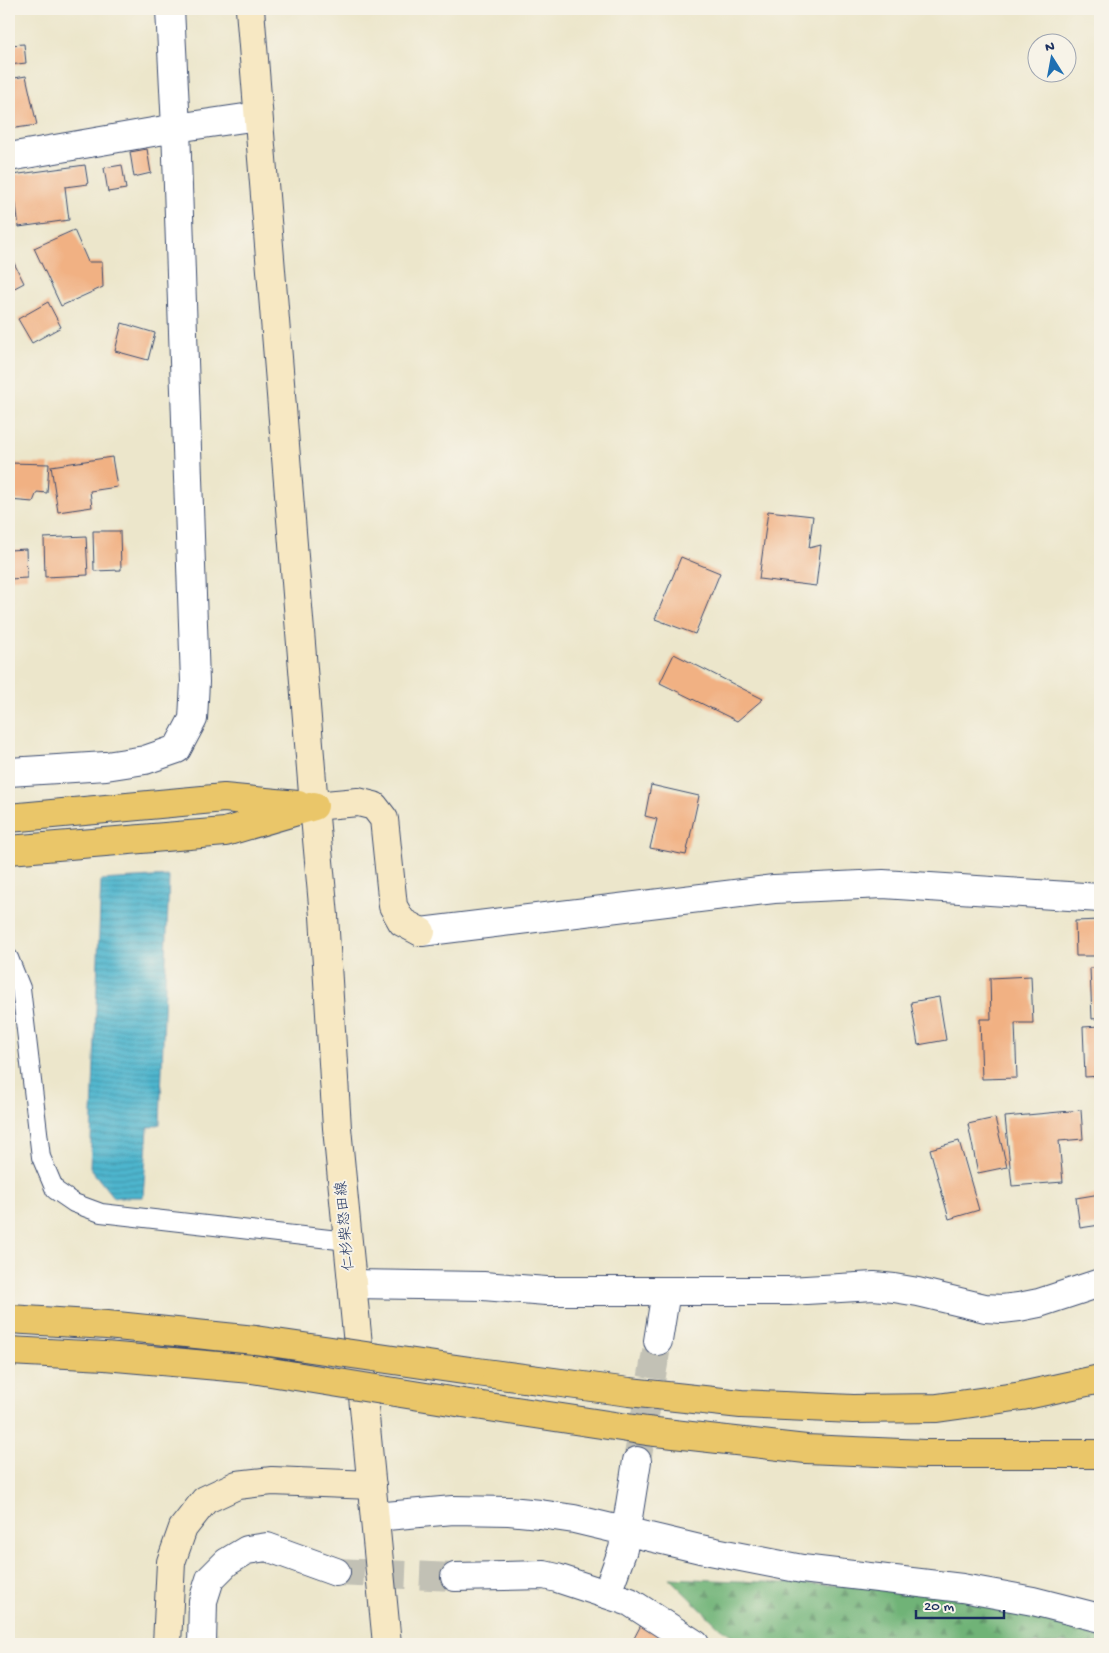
<svg xmlns="http://www.w3.org/2000/svg" width="1109" height="1653" font-family="'Gochi Hand','Klee One',sans-serif">
  <style>
    .forest { fill: url(#forest-firs); stroke: #46716a }
    .water { fill: url(#water-rules); stroke: #347296 }
    .building { fill: #f1b183 }
    .lines { fill: none; stroke-linecap: round; stroke-linejoin: round }
    .street-tunnel { stroke: #c2c1b5; stroke-width: 28; stroke-dasharray: 28 14; stroke-linecap: butt }
    .lane-casing { stroke: #3a4a6e; stroke-width: 20 }
    .street-casing { stroke: #3a4a6e; stroke-width: 30 }
    .secondary-casing { stroke: #3a4a6e; stroke-width: 30 }
    .highway-casing { stroke: #3a4a6e; stroke-width: 30 }
    .lane { stroke: #fff; stroke-width: 18 }
    .street { stroke: #fff; stroke-width: 28 }
    .secondary { stroke: #f7e8c3; stroke-width: 28 }
    .highway { stroke: #eac669; stroke-width: 28 }
    .highway-bridge-casing { stroke: #3a4a6e; stroke-width: 30; stroke-linecap: butt }
    .highway-bridge { stroke: #eac669; stroke-width: 28 }
    .labels { text-anchor: middle; dominant-baseline: central; stroke-width: 4; stroke-linejoin: round; paint-order: stroke }
    .street-label { font-size: 15px; fill: #1b2f5e; stroke: #f7f3e8 }
  </style>
  <defs>
    <pattern id="forest-firs" width="22" height="20" patternUnits="userSpaceOnUse" patternTransform="scale(1.25)"><rect width="22" height="20" fill="#70b377"/><path d="M5 1l3.5 6h-7zM16 11l3.5 6h-7z" fill="#5b9265"/></pattern>
    <pattern id="water-rules" width="6" height="5" patternUnits="userSpaceOnUse" patternTransform="scale(1.25)"><rect width="6" height="5" fill="#4eb5cd"/><path d="M0 2.5h6" fill="none" stroke="#4094aa"/></pattern>
  </defs>
  <rect width="100%" height="100%" fill="#f7f3e8"/>
  <filter id="ink" filterUnits="userSpaceOnUse"><feTurbulence type="fractalNoise" baseFrequency=".02" numOctaves="2"/><feDisplacementMap in="SourceGraphic" scale="10" xChannelSelector="R" yChannelSelector="G"/><feConvolveMatrix kernelMatrix="1 2 1 2 8 2 1 2 1" color-interpolation-filters="sRGB"/></filter>
  <filter id="wash" filterUnits="userSpaceOnUse"><feTurbulence type="fractalNoise" baseFrequency=".0096" numOctaves="4" result="noise"/><feDisplacementMap in="SourceGraphic" scale="20" xChannelSelector="R" yChannelSelector="G"/><feGaussianBlur stdDeviation="1.12" result="paint"/><feColorMatrix in="noise" values="0 0 0 0 0 0 0 0 0 0 0 0 0 0 0 0 0 1.4 0 .05"/><feComposite in="paint" operator="in"/></filter>
  <g filter="url(#wash)">
    <rect width="100%" height="100%" fill="#ece6cb"/>
    <path class="forest" d="M669,1578l276,12 155,48v6h-355l-26,-17z"/>
    <path class="water" d="M169,876l-9,248 -12,4 -5,69h-30l-23,-29 11,-288z"/>
    <g id="blocks">
      <path class="building" d="M24,44l2,19 -17,2v-20z
        M26,76l11,49 -28,4v-50z
        M147,149l4,24 -17,4 -4,-25z
        M85,165l3,19 -23,3 4,33 -50,7 -7,-52z
        M122,165l4,24 -18,3 -4,-24z
        M74,230l14,32h14l1,25 -42,19 -27,-58z
        M12,259l12,24 -15,8v-30z
        M48,302l13,25 -29,16 -14,-24z
        M122,323l33,10 -7,27 -33,-9z
        M112,457l5,30 -27,4 2,16 -34,5 -7,-46z
        M9,463l40,1 -2,29 -10,-1 -4,10 -24,-2z
        M768,511l45,5 -4,32 12,-3 -5,41 -57,-7z
        M93,531h27l1,39 -27,1z
        M86,536l2,39 -43,2 -1,-39z
        M26,549l1,29 -18,1v-29z
        M681,557l39,16 -25,61 -40,-15z
        M674,654l89,45 -26,22 -77,-38z
        M651,785l48,11 -13,59 -36,-7 7,-29 -12,-3z
        M1100,920v36h-24l-1,-35z
        M1090,968h10v50l-8,1z
        M1031,976l2,47h-18l2,55 -35,1 -2,-60h11l-1,-41z
        M939,997l7,43 -28,5 -7,-43z
        M1100,1026v50l-15,1 -2,-50z
        M1081,1110l2,29 -24,2 4,41 -51,4 -7,-69z
        M995,1118l12,49 -29,6 -10,-49z
        M959,1141l20,69 -30,9 -19,-70z
        M1100,1194v31l-20,3 -4,-30z
        M641,1625l37,19h-47z"/>
    </g>
  </g>
  <g filter="url(#ink)">
    <use href="#blocks" fill-opacity="0" stroke="#3a4a6e" stroke-width="1"/>
    <g class="lines">
      <path class="street-tunnel" d="M637,1461l21,-120
        M336,1572l119,5"/>
      <defs>
        <path id="lane" d="M9,958l12,30 20,169 14,33 19,13 27,10 246,28"/>
        <path id="street" d="M9,157l167,-29 82,-12
          M9,772l97,-6 39,-6 32,-11 16,-30 2,-37 -19,-554 -6,-119
          M421,932l353,-43 109,-5 217,14
          M352,1284l131,2 63,5h243l85,-5 20,2 24,4 67,16 17,1 17,-2 20,-4 61,-20
          M658,1341l8,-50
          M375,1517l78,-7 56,1 31,3 34,5 126,30 102,20 160,19 71,13 67,17
          M455,1577l89,-2 13,3 73,24 65,42
          M607,1593l16,-44 14,-88
          M202,1644l1,-43 7,-22 17,-17 20,-12 20,-3 69,25"/>
        <path id="secondary" d="M250,9l64,797 10,110 13,212 50,516
          M314,806l44,-4 16,4 10,13 9,87 9,16 19,10
          M167,1644l4,-82 12,-34 22,-28 32,-15 35,-4 100,4"/>
        <path id="highway" d="M9,818l215,-20 74,7
          M9,850l216,-18 89,-26
          M9,1319l98,6 148,15
          M9,1351l96,5 147,13
          M470,1371l159,21 112,12 112,5 84,-1 85,-12 78,-17
          M463,1403l184,28 159,18 119,5h175"/>
      </defs>
      <use href="#lane" class="lane-casing"/>
      <use href="#street" class="street-casing"/>
      <use href="#secondary" class="secondary-casing"/>
      <use href="#highway" class="highway-casing"/>
      <use href="#lane" class="lane"/>
      <use href="#street" class="street"/>
      <use href="#secondary" class="secondary"/>
      <use href="#highway" class="highway"/>
      <defs>
        <path id="highway-bridge" d="M255,1340l215,31
          M252,1369l211,34"/>
      </defs>
      <use href="#highway-bridge" class="highway-bridge-casing"/>
      <use href="#highway-bridge" class="highway-bridge"/>
    </g>
  </g>
  <g class="labels">
    <g class="street-label">
      <text transform="translate(346 1226) rotate(-95)">仁杉柴怒田線</text>
    </g>
  </g>
  <rect width="1109" height="1653" fill="none" stroke="#f7f3e8" stroke-width="30"/>
  <g transform="translate(1052 58) rotate(349)"><circle r="24" fill="#f7f3e8" stroke="#9fa5b1"/>
  <path d="M0-4L9 19L0 12L-9 19Z" fill="#1f6fb2"/>
  <text y="-8" font-size="14" font-weight="bold" text-anchor="middle" fill="#1b2f5e">N</text>
  </g>
  <path d="M916 1610v8h88v-8" fill="none" stroke="#1b2f5e" stroke-width="2.5"/>
  <text x="924" y="1610" font-size="15" fill="#1b2f5e" stroke="#f7f3e8" stroke-width="4" paint-order="stroke">20 m</text>
</svg>
